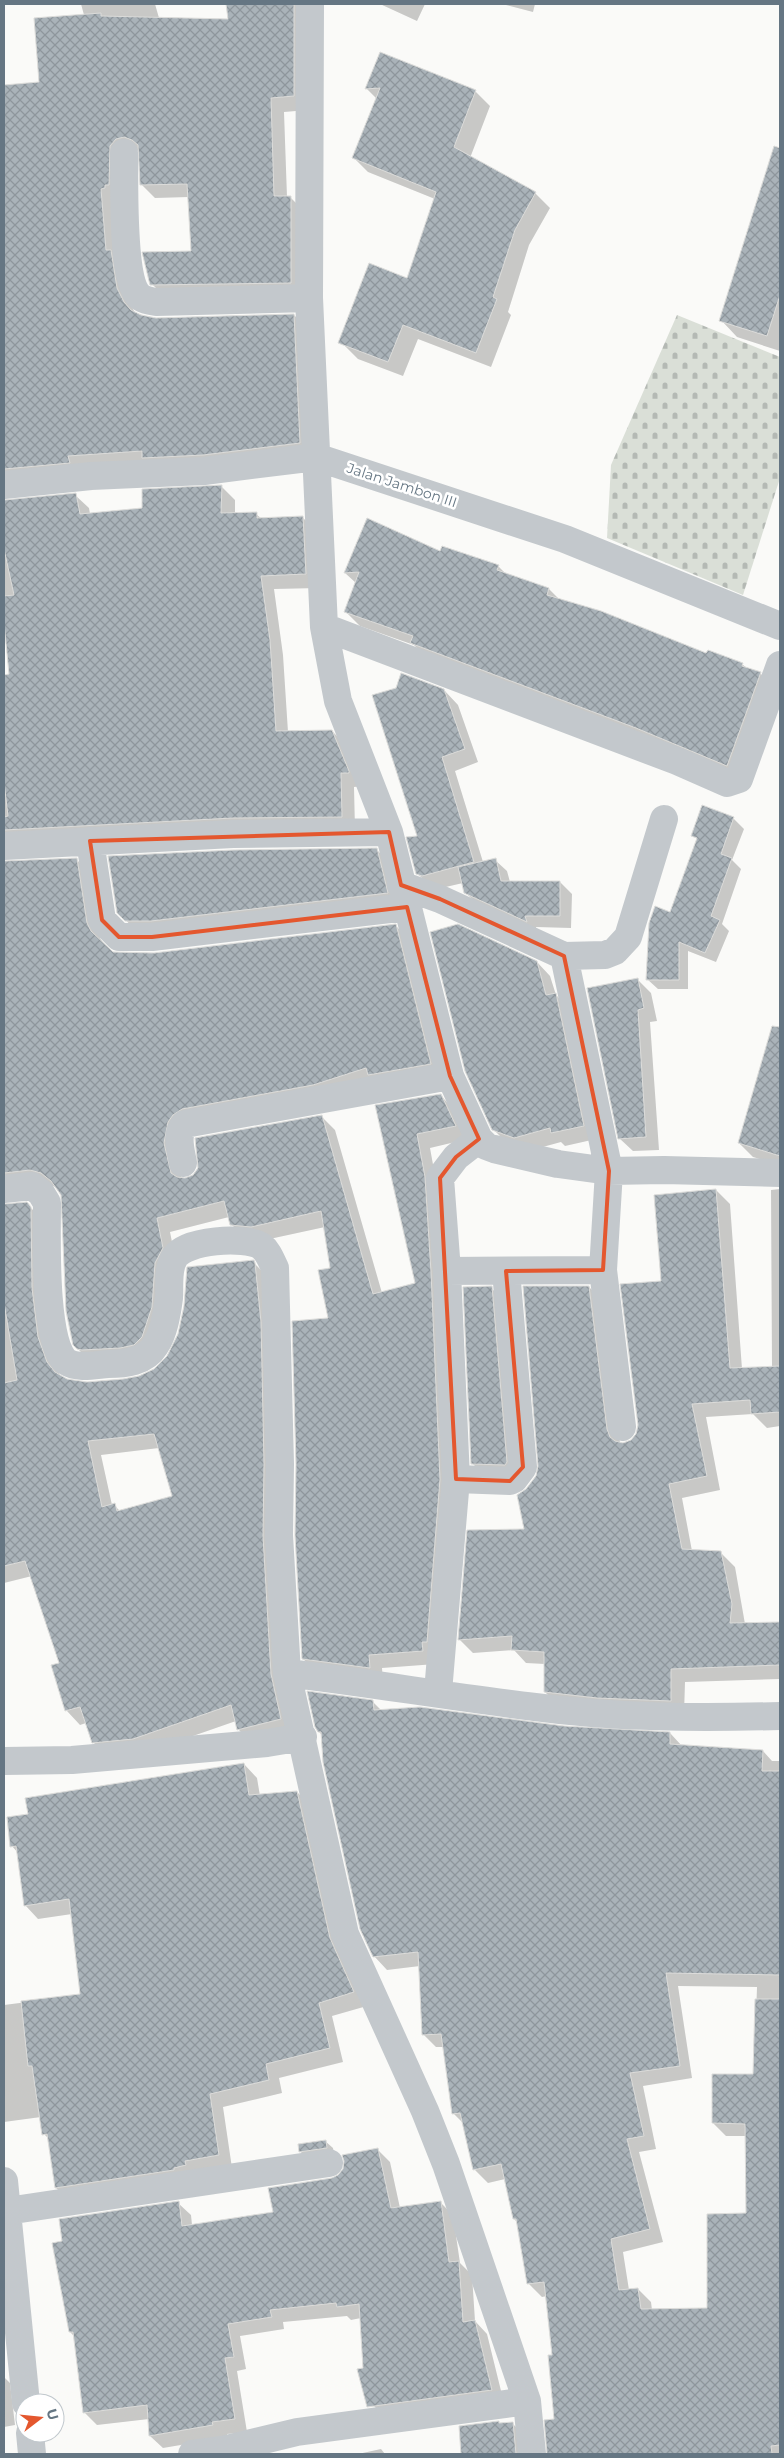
<svg xmlns="http://www.w3.org/2000/svg" width="784" height="2458" font-family="Montserrat,sans-serif">
  <style>
    .cemetery { fill: url(#cemetery-stones) }
    .shadow { fill: #0003; fill-rule: evenodd }
    .building { fill: url(#building-cross-hatch); stroke: #dcdcda; fill-rule: evenodd }
    .lines { fill: none; stroke-linecap: round; stroke-linejoin: round }
    .minor { stroke: #c3c8cc; stroke-width: 28 }
    .marked { fill: none; stroke: #e4572e; stroke-width: 4; stroke-linejoin: round }
    .labels { text-anchor: middle; dominant-baseline: central; stroke-width: 5; stroke-linejoin: round; paint-order: stroke }
    .street-label { font-size: 14px; fill: #657683; stroke: #fff }
  </style>
  <defs>
    <pattern id="cemetery-stones" width="16" height="16" patternUnits="userSpaceOnUse" patternTransform="scale(1.25)"><rect width="16" height="16" fill="#dadfd7"/><path d="M2 7V4a2 2 0 0 1 4 0v3zM10 15v-3a2 2 0 0 1 4 0v3z" fill="#b4b9b4"/></pattern>
    <pattern id="building-cross-hatch" width="8" height="8" patternUnits="userSpaceOnUse" patternTransform="scale(1.25)"><rect width="8" height="8" fill="#aab3b9"/><path d="M0 0l8 8M0 8l8-8" fill="none" stroke="#8e969c"/></pattern>
  </defs>
  <rect width="100%" height="100%" fill="#fafaf8"/>
  <path class="cemetery" d="M677,315l103,42v121l-37,117 -136,-57 4,-73z"/>
  <path class="shadow" d="M81,4h74l4,14 71,2 -3,-16h85l-4,106 -24,2 3,85h3l14,14v85l-138,2 -14,-14 40,-32 -3,-55 -34,1 -14,-14 -2,-34 -9,4 2,153 3,6 21,6 138,-4 14,14 5,128 -309,37v-408l37,-3 43,-68z
    M380,4h45l-8,17z
    M502,4h33l-2,8z
    M381,53l94,38 15,15 -20,52 65,35 15,15 -21,37 -21,67 3,3 -20,52 -73,-28 -15,37 -45,-17 -15,-15 65,-64 27,-81 -67,-27 -15,-15 24,-58 -10,-10z
    M764,181l16,5v165l-43,-14 -16,-17z
    M221,486l14,14v14h21l6,5 41,-1 14,13 2,57 -45,1 9,66 5,77 44,-1 14,14 16,41 -8,1 1,43 -351,22v-176l7,-1 -7,-63v-60h2l-2,-50 71,-7 14,13 1,6 53,-5z
    M441,552l57,14 8,8 43,15 11,11 147,55 35,9 6,5 12,4 14,15 -33,91 -315,-122 -12,-12 -54,-19 -14,-14 10,-29 -11,-10z
    M444,690l14,15 20,57 -23,9 28,91 12,-2 12,11 3,11h50l12,12 -1,34 -35,-1 1,5 -60,-28 -12,-12 -2,-9 -26,6 -6,-2 -14,-14 1,-36z
    M733,818l11,11 -12,31 9,9 -19,55 7,7 -13,31 -28,-11v38h-30l-11,-10 51,-139 -5,-5z
    M376,849l13,13 11,44 -261,28 -21,-22z
    M76,859l14,14 10,65 7,11 11,5h36l241,-29 14,14 35,138 -248,45 -18,42 4,15 3,1 136,-64 14,14 47,163 34,-9 -40,-178 64,-11 14,14 14,30 -38,9 8,44 16,301 -18,171 -54,4 1,13 -66,-9 -14,-13 27,-340 1,-50 -6,-42 -60,13 -20,-2 -14,-14 -2,-7 -59,15 6,30 -18,86 -66,15 -14,-14 -16,-155 -6,-7 -10,-3 -42,12v-333z
    M537,962l13,14 6,19 13,13 27,131 -31,7 -4,-4 -33,9 -21,-8 -14,-14z
    M638,980l13,13 6,28 -7,1 9,128 -26,1 -14,-13z
    M759,1074l21,7v84l-27,-8 -14,-14z
    M780,1189v237l-13,2 -14,-14 -47,3 14,73 -38,8 10,53 29,2 14,14 10,57 35,-1v56l-95,3 -1,32 -125,-8 -14,-14v-28l-19,-1 -12,-13 -41,3 -14,-14 66,-108 2,-41 10,-13 52,-190 14,14 17,142 4,1 8,-3 5,-7 25,-152 54,-92 14,14 12,165 30,-1 -1,-178z
    M27,1204l14,14 11,134 8,24 7,4 20,3 36,-3 17,-3 14,-7 99,-108 14,14 27,457 -42,10 -14,-14 -2,-8 -89,31 -40,4 -14,-14 -7,-19 -6,2 -13,-14 -15,-45 9,-3 -29,-87 -28,7v-378zM159,1448l14,49 -52,15 -7,-7h-2l-11,-50z
    M491,1288l15,14 15,176h-34l-15,-15z
    M372,1701l10,10 182,16 106,6 12,13 81,5 9,10h8v693h-38l-7,-124 12,-116 -1,-78h-20l-13,-13 41,-48 3,-88 -79,-1 14,92 -49,8 13,63 -17,3 24,90 -40,10 6,38 9,-1 13,13 1,8 43,13 4,131h-152l-1,-33 9,-1 -2,-64 -6,-60 -5,1 -13,-13 -11,-61 -4,-4 -9,-40 -17,4 -13,-13 -11,-46 -11,-11 -9,-66h-8l-13,-13 -3,-68 -33,4 -13,-14 -52,-221 -3,-3z
    M244,1764l13,14 3,18 37,-4 14,14 56,200 -35,10 11,46 -64,16 3,15 -59,14 9,61 -162,33 -14,-13 -7,-49 -5,-5 -3,-17 -37,5v-117l78,-10 -10,-81 -34,5 -13,-14 -7,-52 -6,-7 18,-31z
    M325,2141l8,7 1,7 -27,4 -7,-8z
    M377,2149l13,13 10,46 40,-6 13,13 7,48 12,12 3,46 12,13 17,69 -125,8 -13,-13 -5,-80 -10,2 -4,-4 -64,6 1,7 -44,7 6,33 -9,2 10,61 -20,2 1,3 -65,11 -13,-12 -1,-17 -52,6 -12,-12 -10,-76 -5,-5 108,-129 13,12 1,10 82,-12 58,-33z
    M4,2377l6,6 5,42 -11,2z
    M498,2422l3,2h12l13,13 2,17h-65l-2,-27z
    M381,2449l4,5h-27z"/>
  <path class="building" d="M226,4h68v92l-23,2 3,98h17v87l-141,2 -8,-33 49,-1 -4,-67 -47,1 -2,-40 -6,-5 -8,-3 -8,2 -6,7 -1,39h-4v3l-4,1 5,61h5l6,38 7,14 7,8 10,5 15,3 138,-4 6,129 -97,12 -61,3v-7l-74,5 2,7 -66,6v-384l35,-3 -5,-64 67,-5v3l127,3z
    M380,52l96,38 -22,57 82,45 -21,38 -22,67 4,2 -21,54 -73,-28 -15,37 -50,-19 31,-80 38,15 29,-86 -84,-34 28,-70 -15,1z
    M774,146l6,2v147l-13,41 -48,-15z
    M222,485l-1,28 36,-1v6l46,-2 3,58 -45,2 9,64 6,91 56,-1 17,41v2h-8l1,44 -109,1 -229,12v-13l4,-1 -4,-34v-107l5,-1 -5,-51v-27l10,-1 -10,-46v-49l72,-7 4,21 62,-6v-19z
    M367,518l73,33 2,-5 57,19 -2,5 52,18 -2,7 54,16 105,42 2,-3 35,13 -1,3 19,6 -34,94 -91,-38 -226,-85 3,-7 -69,-24 15,-40 -15,1z
    M401,673l43,16 21,60 -23,8 32,105 -52,14 -6,-2 -10,-37 11,-1 -45,-141 24,-7z
    M702,805l32,12 -13,37 11,4 -21,58 9,4 -15,33 -26,-11v38h-33l3,-57 6,-17 15,6 27,-74 -6,-2z
    M377,848l11,45 -237,28h-26l-8,-8 -9,-57 126,-6z
    M77,858l10,65 4,8 22,21 41,1 242,-29 35,140 -63,11 -2,-7 -53,17 -131,24 -9,6 -5,7 -4,21 7,30 6,4 8,1 8,-3 5,-7 -3,-30 127,-23 51,179 42,-11 -40,-178 66,-11 15,32 -39,8 8,43 6,95 9,207 -13,163h-5l1,9 -54,4 1,13 -68,-9 -7,-124 1,-71 -4,-143 36,-3 -10,-48 12,-2 -9,-57 -70,16 -21,-2 -6,-24 -67,17 6,30 -8,15 -3,44 -10,30 -8,8 -14,3 -38,2 -5,-1 -4,-4 -7,-34 -5,-116 -10,-14 -10,-8 -11,-3 -26,3v-312z
    M496,858l5,23h59v35h-35l2,6 -63,-29 -6,-26z
    M458,924l79,37 9,34 10,-2 28,133 -33,7 -1,-5 -36,10 -22,-8 -27,-59 -35,-139z
    M638,978l6,30 -6,2 8,127 -28,2 -31,-151z
    M772,1026l8,1v129l-42,-13z
    M716,1189l14,179 50,-2v46l-29,2 -1,-14 -58,4 15,72 -38,8 13,65 39,2 11,53 -2,19 50,-1v43l-109,4v32l-74,-3 -53,-6v-40l-33,-2 1,-14 -54,4 9,-110 57,-1 -7,-34 9,-6 10,-13 2,-10 -15,-180h66l18,143 3,8 5,4 8,2 8,-3 5,-6 2,-9 -18,-141 41,-3 -7,-86z
    M27,1202l4,5 1,81 6,49 9,25 8,10 12,7 20,3 36,-3 16,-3 15,-7 13,-13 11,-22 6,-28 3,-39 67,-7 1,3 6,59 3,142 -1,72 8,138 10,45 -44,11 -6,-25 -98,34 -41,4 -12,-36 -15,4 -14,-46 8,-2 -34,-102 -21,5v-183l13,-3 -13,-77v-99zM154,1434l18,62 -55,15 -2,-8 -13,4 -14,-66z
    M492,1286l15,176 -2,3 -34,-1 -8,-177z
    M307,1691l66,9 1,10 46,-3 144,19 106,6v12l93,6 -1,21h18v204l-114,-2 14,93 -50,7 14,63 -17,3 23,90 -39,10 8,51 19,-2 3,21 66,-1v-94l39,-1 -1,-89 -33,-1v-49h41l2,-75h25v446l-9,1 1,8h-225l-3,-34 10,-1 -6,-64h4l-8,-73 -17,2 -11,-65h-3l-12,-55 -28,6 -13,-57 -8,1 -11,-80 -19,1 -4,-83 -45,5 -13,-28 -37,-167 -2,-30h-3l-3,-5z
    M244,1763l5,32 48,-4 33,147 24,54 -35,11 11,45 -64,16 3,16 -59,14 9,61 -34,6 1,4 -12,3v2l-119,18 -8,-54 -5,1 -10,-69h-4l-7,-65 59,-7 -11,-95 -45,7 -8,-60 -6,1 -3,-30 21,-3 -3,-16z
    M326,2140l1,8 -28,4 -1,-8z
    M378,2148l13,60 50,-7 8,61 10,-1 4,61 12,-2 17,70 -125,17 -10,-38 6,-1 -4,-64 -22,3 -1,-4 -66,7 2,7 -44,7 6,33 -9,1 10,61 -23,3 1,3 -64,11 -2,-31 -64,8 -10,-81h-4l-17,-89 10,-2 -3,-22 120,-18 3,25 91,-14 -5,-24 64,-10 6,-3 5,-6 1,-8 -2,-6z
    M499,2421v2l14,-1 3,32h-55l-2,-28z"/>
  <g class="lines">
    <path class="minor" d="M310,4l-1,294 15,329 353,134 50,22 12,-4 41,-114
      M124,153c1,29 -3,122 14,142 5,5 11,6 18,7l153,-4
      M4,485l87,-9 113,-5 112,-14 249,82 215,87
      M324,627l14,74 51,131 61,244 29,63 7,7 8,3 64,15 51,7 55,-1 116,3
      M90,841l12,79 17,17h33l255,-30
      M4,846l229,-12 156,-2
      M401,885l39,14 124,57 41,-1 10,-4 13,-14 36,-118
      M564,956l45,215 -6,99 19,157
      M183,1163c-2,-13 -8,-29 2,-39l265,-48
      M4,1189l28,-3 9,7 6,10c0,29 -4,144 20,159 11,7 28,3 41,2 17,0 37,-2 47,-18 9,-13 12,-33 14,-48 1,-13 -2,-30 6,-41 11,-17 69,-21 86,-11 7,5 10,14 14,22l5,196 -1,71 8,138 58,261 80,177 21,53 81,237 5,53
      M447,1271l156,-1
      M456,1479l54,2 4,-2 9,-12 -17,-196
      M287,1673c83,10 165,24 248,34 81,11 164,11 245,9
      M438,1692l18,-213 -9,-208 -7,-93 16,-21 23,-18
      M4,1761l68,-1 195,-17 36,-6
      M4,2181l22,222
      M7,2211l322,-48
      M30,2433l2,21
      M192,2454l30,-4 75,-18 230,-31"/>
  </g>
  <path class="marked" d="M389,832l12,53 39,14 124,57 45,215 -6,99 -97,1 17,196 -13,14 -54,-2 -16,-301 16,-21 23,-18 -29,-63 -43,-169 -255,30h-33l-17,-17 -12,-79z"/>
  <g class="labels">
    <g class="street-label">
      <text transform="translate(402 485) rotate(18)">Jalan Jambon III</text>
    </g>
  </g>
  <rect width="784" height="2458" fill="none" stroke="#657683" stroke-width="10"/>
  <g transform="translate(40 2418) rotate(74)"><circle r="24" fill="#ffffff" stroke="#c1c8cd"/>
  <path d="M0-4L9 19L0 12L-9 19Z" fill="#e4572e"/>
  <text y="-8" font-size="14" font-weight="bold" text-anchor="middle" fill="#657683">U</text>
  </g>
</svg>
